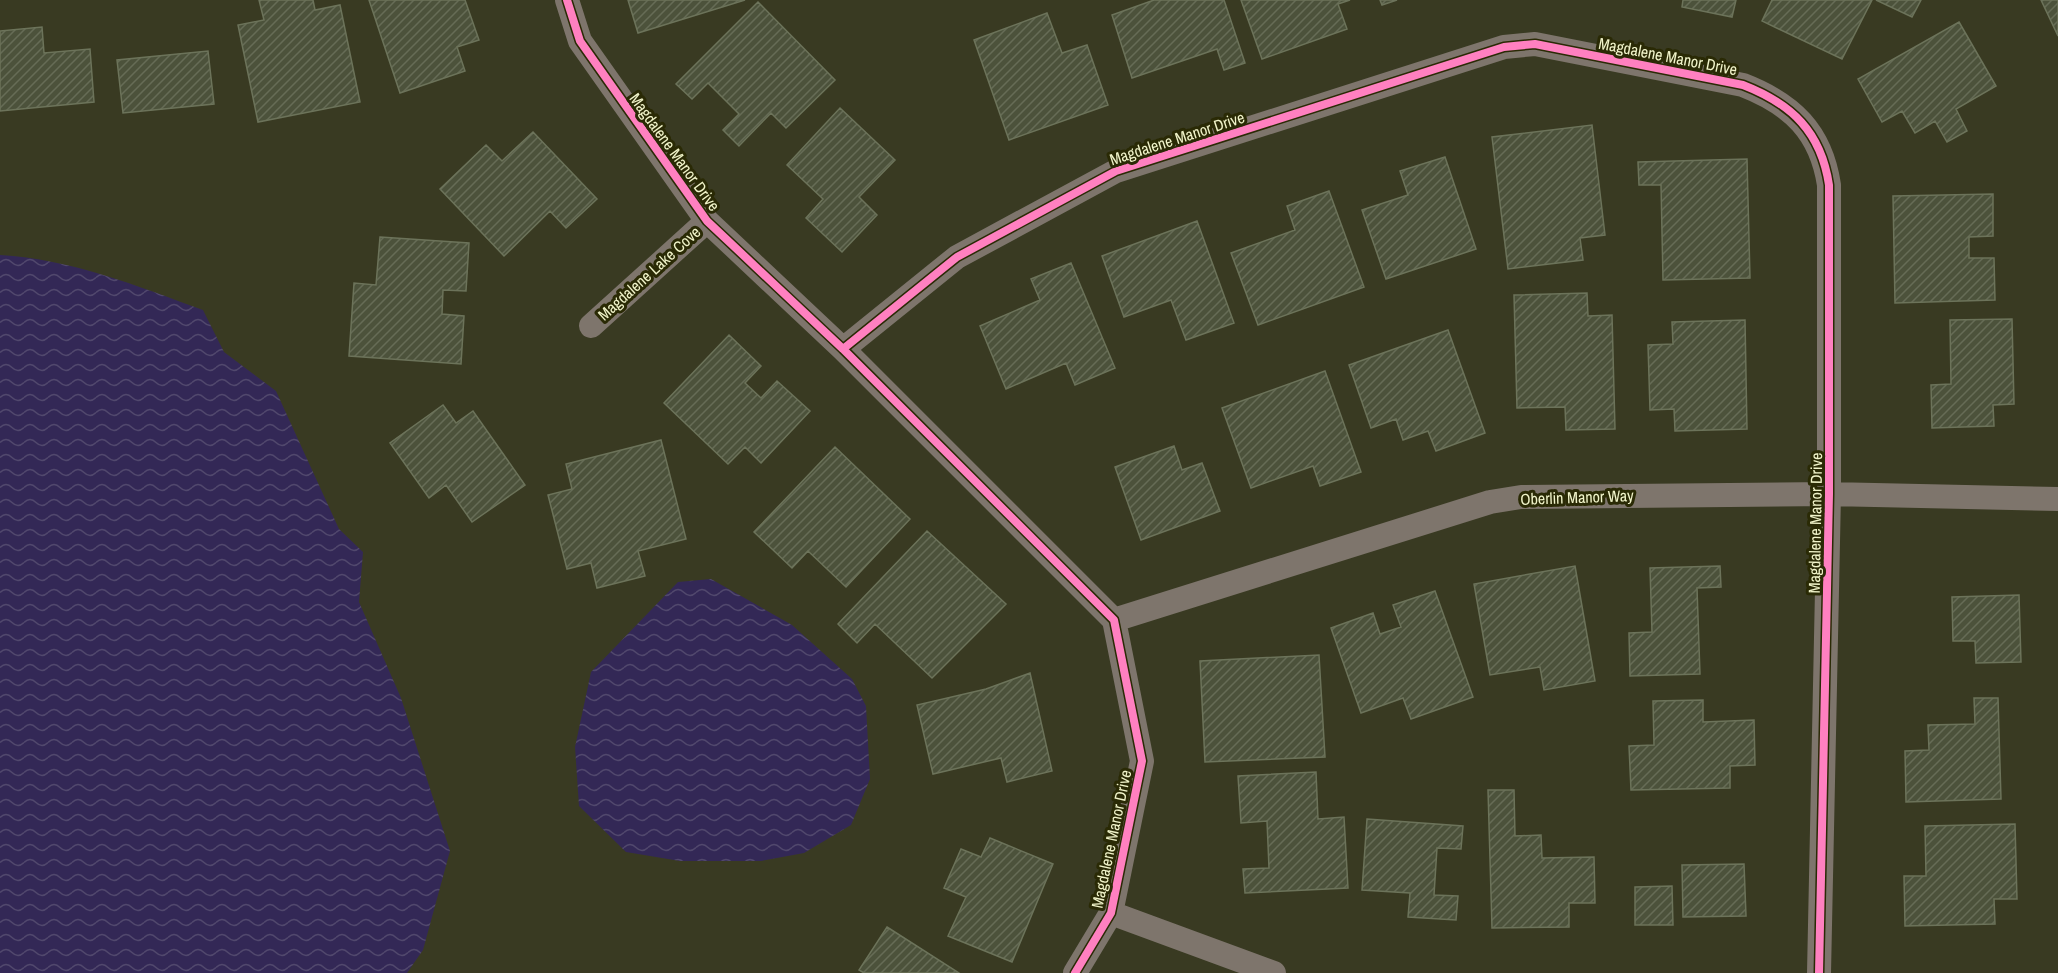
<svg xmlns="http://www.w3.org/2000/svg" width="2058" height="973" font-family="'Archivo Narrow',sans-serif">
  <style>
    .water { fill: url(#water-waves) }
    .building { fill: url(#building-hatch); stroke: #6c735a; stroke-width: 1.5 }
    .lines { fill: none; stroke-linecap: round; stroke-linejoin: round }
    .minor { stroke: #7e756c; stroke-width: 24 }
    .cycleway-casing { stroke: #2a2a05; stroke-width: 11 }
    .cycleway { stroke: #ff80c0; stroke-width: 8 }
    .labels { text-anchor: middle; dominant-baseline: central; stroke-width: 6; stroke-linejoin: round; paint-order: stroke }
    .street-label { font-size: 16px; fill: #f1f4ca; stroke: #2a2a05 }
  </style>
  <defs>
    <pattern id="water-waves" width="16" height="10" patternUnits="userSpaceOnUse" patternTransform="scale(1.5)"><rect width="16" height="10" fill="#332856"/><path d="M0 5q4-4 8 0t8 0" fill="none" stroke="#51486d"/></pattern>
    <pattern id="building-hatch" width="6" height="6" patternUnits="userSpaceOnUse" patternTransform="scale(1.5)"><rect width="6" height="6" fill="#4c523b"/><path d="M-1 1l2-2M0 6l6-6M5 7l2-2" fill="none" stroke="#666c56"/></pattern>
  </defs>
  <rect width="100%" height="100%" fill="#393a22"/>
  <path class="water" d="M0,255c71,4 137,31 203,55l21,42 52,39 63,138 24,23 -4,50 42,96 49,153 -27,99 -16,23h-407z
    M711,579l81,46 60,54 14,27 4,73 -19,46 -47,28 -43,8h-81l-54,-9 -47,-46 -4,-59 16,-75 87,-90z"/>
  <path class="building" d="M259,0h54l2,10 25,-5 20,97 -102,20 -20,-97 26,-5z
    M369,0h96l14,40 -22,7 8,24 -65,22z
    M628,0h117l-107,33z
    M1154,0h70l21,63 -21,7 -7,-21 -85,29 -20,-63z
    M1241,0h109l-12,4 9,25 -85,30z
    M1380,0h17l-15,5z
    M1683,0h53l-4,17 -50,-10z
    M1772,0h100l-30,59 -80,-38z
    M1876,0h45l-9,17z
    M2041,0h17v36z
    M758,2l77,78 -49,48 -15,-15 -32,33 -16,-16 16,-16 -31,-31 -16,16 -16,-15z
    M1047,13l15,40 25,-8 21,60 -99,35 -35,-100z
    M1959,22l37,64 -40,23 11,22 -20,11 -12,-21 -20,12 -13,-22 -20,11 -24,-43z
    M42,27l2,26 46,-4 4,53 -94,9v-80z
    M208,51l6,53 -91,9 -6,-53z
    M840,108l55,52 -36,37 18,18 -35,37 -36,-34 17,-19 -36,-34z
    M1592,125l13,110 -25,3 3,22 -75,9 -16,-132z
    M533,132l64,67 -31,29 -16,-17 -46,45 -64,-67 46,-44 16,16z
    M1445,157l31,92 -90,30 -24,-69 46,-15 -8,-24z
    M1747,159l3,119 -87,2 -2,-95h-22l-1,-23z
    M1329,191l35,96 -106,38 -27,-72 64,-23 -8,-24z
    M1993,194v42l-24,1v21h25l1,42 -100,3 -2,-107z
    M1197,221l37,102 -48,17 -15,-40 -47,17 -22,-61z
    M380,237l89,6 -3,48 -23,-1 -1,24 22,2 -3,48 -112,-8 5,-73 22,2z
    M1071,263l44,105 -40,17 -9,-22 -60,26 -26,-63 60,-26 -9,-21z
    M1587,293l1,23 24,-1 3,114 -49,1 -1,-23 -48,1 -3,-113z
    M2012,319l2,85 -21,1 1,21 -62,2 -1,-43 20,-1 -1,-64z
    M1745,320l2,109 -72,2 -1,-22 -24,1 -2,-65 25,-1 -1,-22z
    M1448,330l37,103 -49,18 -8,-20 -25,9 -7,-21 -25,9 -22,-63z
    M729,335l32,31 -16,17 16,15 16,-17 33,30 -49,52 -16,-16 -17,17 -64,-61z
    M1325,371l36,101 -41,14 -7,-20 -62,22 -29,-80z
    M443,405l13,18 17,-12 52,74 -53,37 -26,-37 -17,13 -39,-55z
    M661,440l25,99 -48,12 7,25 -48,12 -6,-25 -24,6 -19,-74 24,-6 -6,-25z
    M1174,446l8,24 20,-7 18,48 -79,29 -26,-73z
    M835,447l75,72 -64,68 -38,-36 -16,17 -38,-36z
    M927,531l79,73 -74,74 -57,-54 -18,19 -19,-19z
    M1575,566l20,115 -51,9 -4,-23 -50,8 -16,-91z
    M1720,566l1,21 -24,1 3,86 -70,2 -1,-43 23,-1 -2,-64z
    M1435,591l38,106 -62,22 -8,-21 -42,15 -30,-85 42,-15 7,21 21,-7 -8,-22z
    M2019,595l2,67 -45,1 -1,-22h-22l-1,-44z
    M1319,655l6,102 -120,5 -5,-101z
    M1030,673l22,98 -45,11 -6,-24 -68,16 -16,-69 69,-16z
    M1974,698h24l3,101 -95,3 -1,-51 24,-1 -1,-25 47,-1z
    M1703,700v22l51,-2 1,45 -25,1v22l-99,2 -2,-44 25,-1 -1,-44z
    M1316,772l2,47 26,-2 4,71 -103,5 -2,-24 26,-1 -2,-47 -26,2 -3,-47z
    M1488,790h26l1,46 26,-1 1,23 52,-1 1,46h-26v24l-77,1z
    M1367,819l96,7 -2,23 -24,-1 -3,47 24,1 -2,24 -48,-3 2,-24 -48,-3z
    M2015,824l2,75h-23l1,25 -90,2 -1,-50h22l-1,-50z
    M990,838l63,26 -41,98 -64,-26 18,-39 -22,-9 17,-39 20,8z
    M1744,864l2,52 -63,1 -1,-52z
    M1672,886l1,39h-38v-38z
    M887,927l72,46h-95l-5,-3z"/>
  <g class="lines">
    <path class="minor" d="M567,0l13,41 127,180 136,128 271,271 28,141 -31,152 -36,60
      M591,326l116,-105
      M843,349l114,-92 159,-86 388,-124 31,-3 208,41c49,19 78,47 86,100v309l-10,479
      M1114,620l376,-118 31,-5 308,-3 229,5
      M1111,913l163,60"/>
    <defs>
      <path id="cycleway" d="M567,0l13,41 127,180 136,128 271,271 28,141 -31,152 -36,60
        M843,349l114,-92 159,-86 388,-124 31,-3 208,41c49,19 78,47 86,100v309l-10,479"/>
    </defs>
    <use href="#cycleway" class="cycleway-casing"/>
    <use href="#cycleway" class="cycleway"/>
  </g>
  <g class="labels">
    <g class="street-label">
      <text transform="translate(1668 56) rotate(11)">Magdalene Manor Drive</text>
      <text transform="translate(1177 138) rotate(-18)">Magdalene Manor Drive</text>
      <text transform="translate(675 152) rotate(54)">Magdalene Manor Drive</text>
      <text transform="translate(649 273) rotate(-42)">Magdalene Lake Cove</text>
      <text transform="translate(1577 497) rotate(-2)">Oberlin Manor Way</text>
      <text transform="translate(1815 523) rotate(-89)">Magdalene Manor Drive</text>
      <text transform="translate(1111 839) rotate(-78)">Magdalene Manor Drive</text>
    </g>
  </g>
</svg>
